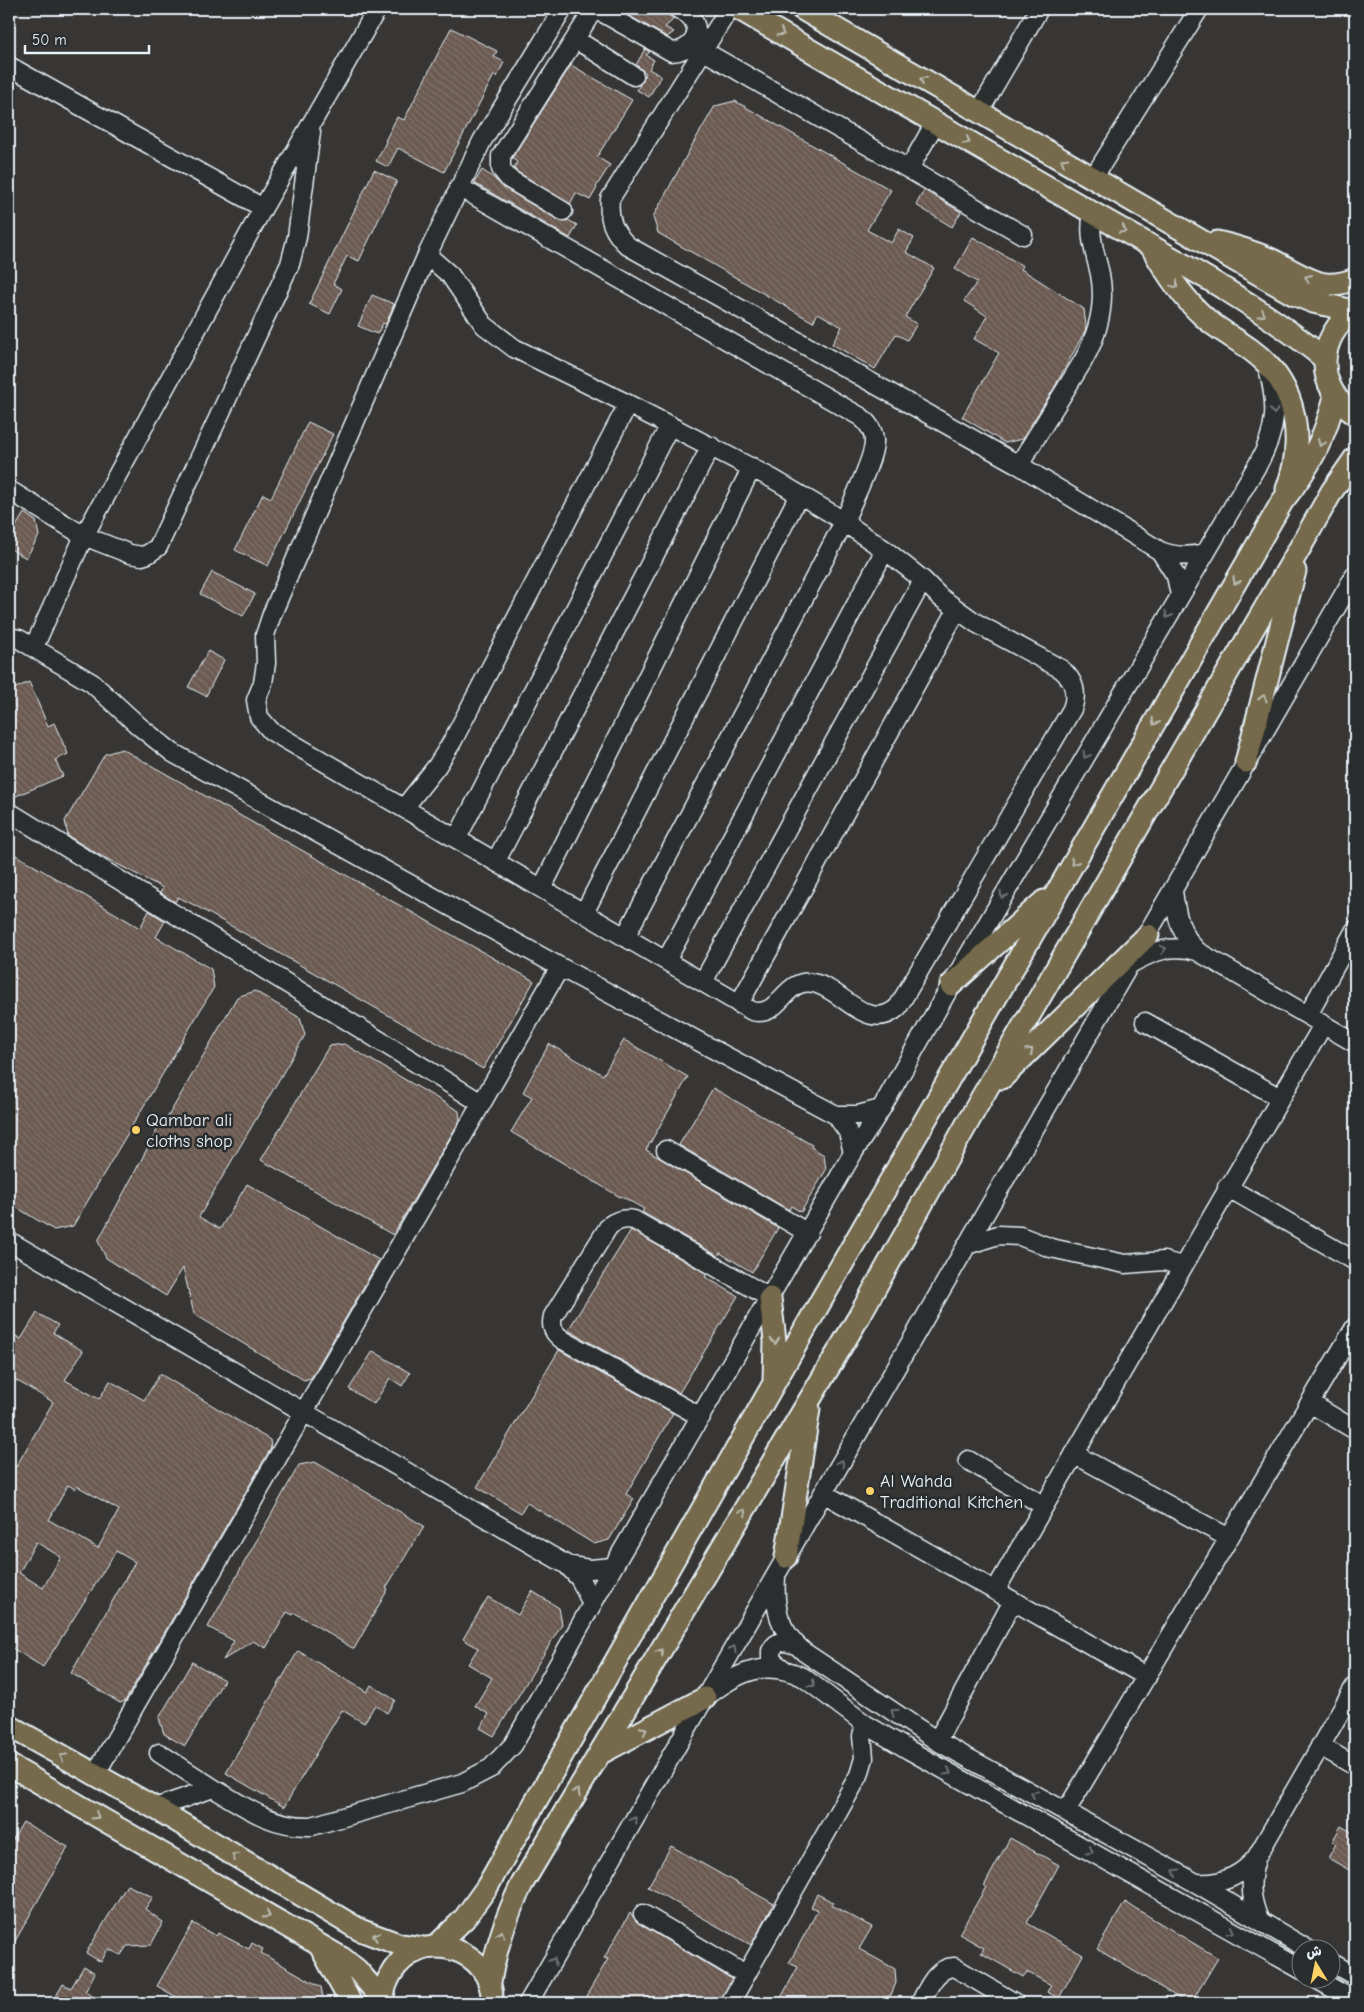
<svg xmlns="http://www.w3.org/2000/svg" width="1364" height="2012" font-family="'Comic Neue','Playpen Sans Arabic',sans-serif">
  <style>
    .building { fill: url(#building-back-hatch); stroke: #e8f1f8; fill-rule: evenodd }
    .lines { fill: none; stroke-linecap: round; stroke-linejoin: round }
    .minor-casing { stroke: #e8f1f8; stroke-width: 21 }
    .major-casing { stroke: #e8f1f8; stroke-width: 25 }
    .minor { stroke: #2a2d2e; stroke-width: 18 }
    .major { stroke: #746b4b; stroke-width: 21 }
    .oneway { stroke: #babbb3 }
    .oneway2 { stroke: #6c7275 }
    .poi-dot { fill: #ffd166; stroke: #2a2d2e; stroke-width: 2 }
    .labels { text-anchor: middle; dominant-baseline: central; stroke-width: 5; stroke-linejoin: round; paint-order: stroke }
    .poi-label { font-size: 18px; fill: #e8f1f8; stroke: #2a2d2e; text-anchor: start }
  </style>
  <defs>
    <pattern id="building-back-hatch" width="6" height="6" patternUnits="userSpaceOnUse" patternTransform="scale(1.25)"><rect width="6" height="6" fill="#6a5a51"/><path d="M-1 5l2 2M0 0l6 6M5-1l2 2" fill="none" stroke="#7f726b"/></pattern>
  </defs>
  <rect width="100%" height="100%" fill="#373635"/>
  <filter id="ink" filterUnits="userSpaceOnUse"><feTurbulence type="fractalNoise" baseFrequency=".02" numOctaves="2"/><feDisplacementMap in="SourceGraphic" scale="10" xChannelSelector="R" yChannelSelector="G"/><feConvolveMatrix kernelMatrix="1 2 1 2 8 2 1 2 1" color-interpolation-filters="sRGB"/></filter>
  <g filter="url(#ink)">
    <path class="building" d="M617,9h44l13,10 -9,8 9,5 -7,5z
      M451,28l46,23 -3,6 10,5 -7,15 -3,-2 -50,97 -46,-24 -10,19 -12,-6 10,-19 -1,-1 12,-24 7,3z
      M645,49l5,3 -4,3 8,5 -5,9 12,7 -12,21 -12,-7 9,-17 -10,-8z
      M571,65l61,35 -35,57 13,8 -14,22 1,1 -7,12 -14,-7 -6,11 -54,-33 -2,-3 3,-6 -5,-4z
      M735,101l156,89 -24,40 24,13 8,-14 15,9 -8,14 28,16 -29,49 12,7 -10,16 -11,-6 -21,35 -43,-25 10,-17 -24,-14 -5,9 -155,-89 -5,-16 42,-77 20,-34z
      M374,170l23,11 -38,80 -12,-5 -14,28 9,5 -12,25 -21,-10z
      M482,170l12,8 10,10 54,32 5,2 5,-2 9,5 -7,13 -96,-55z
      M924,190l37,22 -9,15 -36,-22z
      M973,237l50,29 -2,3 63,40 2,17 -1,5 -32,59 -31,49 -17,4 -43,-26 37,-64 -25,-14 13,-23 -23,-15 13,-19 -22,-13z
      M372,295l22,9 -8,20 -3,-1 -6,11 -19,-8z
      M308,422l25,12 -65,132 -33,-16 28,-56 8,4z
      M24,513l12,8 3,15 -13,22 -17,-10v-10z
      M212,572l43,22 -12,22 -43,-22z
      M208,651l16,9 -18,36 -18,-9z
      M29,682l19,44 6,-3 14,31 -13,6 8,16 -54,23v-108z
      M122,749l412,232 -51,88 -287,-163 -18,-9 -3,5 -15,-9 3,-5 -67,-35 -28,-17 -3,-15 40,-67z
      M9,851l131,77 9,-17 16,10 -9,16 55,32 3,18 -141,239 -19,4 -45,-27z
      M255,991l45,27 5,17 -106,182 21,12 27,-45 132,76 -68,118 -7,2 -110,-66 -11,-46 -17,28 -60,-38 -8,-17 65,-122 3,1 71,-123z
      M624,1040l64,37 -42,73 132,78 -26,44 -32,-19 -2,3 -76,-44 2,-3 -23,-13 -1,1 -109,-65 21,-35 -9,-5 26,-48 54,31z
      M344,1044l115,67 1,9 -67,115 -132,-75 68,-114z
      M713,1088l99,57 -1,2 13,8 2,15 -25,42 -10,-6 -2,4 -110,-65z
      M631,1230l76,44 -2,3 33,19 -59,97 -111,-63z
      M37,1313l21,12 -5,8 30,18 -18,29 34,19 11,-18 34,19 16,-26 110,66 1,8 -146,253 -5,2 -49,-30 64,-111 -19,-11 -73,116 -34,-21v-183l7,4 37,-65 -44,-26v-44l12,7zM68,1485l7,4 2,-3 42,24 -21,38 -49,-28zM36,1542l25,15 -18,31 -24,-15z
      M559,1350l114,63 -47,81 8,5 -25,41 -15,4 -67,-41 -6,10 -44,-26z
      M373,1351l37,22 -8,13 -12,-8 -16,26 -25,-15z
      M315,1462l109,64 -38,62 2,1 -34,60 -59,-36 -2,2 -6,-3 -21,36 -13,-7 -30,19 11,-19 -26,-14 91,-162z
      M532,1591l27,17 3,16 -68,112 -14,-8 9,-14 -14,-8 17,-28 -24,-14 10,-16 -15,-9 25,-42 30,18z
      M298,1651l69,41 4,-7 24,15 -8,13 -12,-8 -11,18 -22,-13 -58,97 -58,-34z
      M192,1662l32,18 -39,66 -21,-12 -5,-16z
      M23,1822l45,25 -59,105v-106z
      M1341,1826l14,8v26l-6,10 -21,-12 8,-14 -4,-2z
      M1010,1838l49,27 -32,58 56,32 -24,43 -12,-6 4,-7 -24,-13 -4,5 -42,-24 3,-5 -25,-14 27,-47 -2,-1z
      M671,1846l103,58 -23,41 -103,-58z
      M127,1885l26,12 -8,12 18,13 -12,23 -24,1 -6,9 -13,-6 -7,13 -15,-9z
      M817,1894l16,8 -2,3 41,22 -13,22 36,20 1,14 -5,12 -17,8h-96l20,-36 -9,-4 29,-53 -7,-3z
      M1125,1902l93,56 -27,45h-4l-90,-54z
      M630,1913l8,10 94,56 -13,24h-137l26,-44 -4,-1z
      M193,1923l23,13 2,-3 31,16 3,-6 11,6 -2,4 60,34 3,16h-137l-30,-17z
      M84,1966l11,7 -10,19 20,11h-53l11,-19 8,4z"/>
    <g class="lines">
      <defs>
        <path id="minor" d="M596,9l76,43c15,-1 30,-13 22,-30 -3,-7 -10,-10 -16,-13
          M729,9l-119,190c-2,20 3,33 18,47l391,219 141,86c16,6 29,6 45,2
          M575,39l59,37
          M702,50l321,185
          M9,66l254,142
          M979,112l60,-103
          M909,169l26,-46
          M1093,178l106,-169
          M459,187l402,230c7,6 13,14 13,24 1,16 -23,63 -30,81l-219,415
          M563,211l-54,-32 -8,-10v-13l93,-147
          M427,255l23,20 34,50 30,23 114,56 145,75 56,33 56,38 38,30 17,17 36,26 85,46c13,11 17,24 11,40l-174,298c-30,28 -56,-19 -85,-24 -29,-6 -33,36 -61,28l-481,-280 -12,-14 -3,-17 7,-17 3,-20 -1,-28 7,-21 155,-359 55,-114 81,-132
          M1019,465l64,-104c15,-27 23,-56 17,-87 -5,-22 -12,-38 -7,-61
          M9,490l75,46 46,18 12,2 6,-2 10,-7 132,-283 7,-27 14,-105
          M1160,551l16,25 4,19
          M9,637l10,2 73,44 48,44 33,26 387,214 276,148 12,17 5,21
          M34,647l50,-111 179,-328 114,-199
          M404,808l33,-42 15,-24 176,-338
          M9,812l472,291
          M457,838l213,-413
          M496,861l215,-415
          M542,888l210,-421
          M1173,891c3,24 7,42 24,60
          M584,913l215,-418
          M666,961l219,-411
          M1132,963c22,-12 40,-19 65,-12l158,92
          M703,982l220,-402
          M739,1004l218,-394
          M1308,1015l47,-85
          M1145,1022l135,76
          M836,1115h22l23,-6
          M666,1150l142,83
          M1227,1187l128,74
          M9,1241l558,324 13,14 12,25
          M967,1245l31,-10 22,1 31,12 74,16 39,-3 18,5
          M1310,1403l45,27
          M701,1417l-138,-77c-9,-6 -13,-13 -10,-24l56,-90c8,-6 15,-8 25,-6l136,78
          M1074,1454l155,84
          M968,1460l76,46
          M823,1493l324,184
          M567,1565l23,4 23,-2
          M776,1576c-2,32 2,54 28,76l133,89 259,142 113,67
          M995,1591l328,-566
          M783,1669l-12,-9v-9c6,-12 14,-10 25,-6
          M711,1693c31,-23 56,-33 92,-16l62,47 44,26 393,220
          M937,1741l76,-140
          M1320,1746l35,20
          M159,1753l54,35
          M95,1775l465,-808
          M155,1808l58,-20c34,20 58,39 99,38l150,-43 29,-15 22,-23 100,-178 240,-414 28,-44 70,-124 307,-521c19,-34 20,-58 10,-96
          M1066,1811l289,-484
          M1256,1859c-7,22 -6,41 4,62
          M1197,1883c24,2 43,-6 59,-25l99,-172
          M643,1914l103,61
          M1332,1963l23,13
          M1318,1980l37,21
          M528,2003l827,-1428
          M730,2003l129,-228 5,-17 -2,-22 3,-12
          M920,2003c8,-14 15,-35 34,-36l61,36"/>
        <path id="major" d="M739,9c113,66 226,131 340,196 83,48 171,93 246,154
          M802,9l491,285 20,8 41,9
          M1217,242c19,4 37,10 55,18 17,8 35,21 53,24 11,1 20,-1 30,-5
          M1151,246c14,25 30,50 52,70 19,18 46,28 64,48 32,33 36,83 20,125
          M1355,310c-39,27 -41,78 0,104
          M1246,762l49,-191
          M951,985l93,-84
          M1002,1078l146,-143
          M770,1298l5,43 -1,39
          M786,1557l23,-148
          M9,1726l146,82 205,122 41,15 22,3
          M601,1753l104,-55
          M9,1765l333,193 15,12 25,29
          M320,1946l31,57
          M436,1946l28,-27 23,-32 335,-588 460,-797c27,-34 43,-63 53,-106
          M490,1982c6,-35 16,-66 32,-98l335,-564 125,-223 319,-551 31,-55 23,-33
          M383,2003c-1,-10 3,-20 8,-29 28,-49 104,-26 101,29"/>
      </defs>
      <use href="#minor" class="minor-casing"/>
      <use href="#major" class="major-casing"/>
      <use href="#minor" class="minor"/>
      <use href="#major" class="major"/>
    </g>
    <defs><path id="oneway-chevron" d="M-2-3.5L2.5 0L-2 3.5" fill="none" stroke-width="1.6" stroke-linecap="round" stroke-linejoin="round" transform="scale(1.25)"/></defs>
    <g class="oneway">
      <use href="#oneway-chevron" transform="translate(781 33) rotate(30)"/>
      <use href="#oneway-chevron" transform="translate(923 80) rotate(-150)"/>
      <use href="#oneway-chevron" transform="translate(967 141) rotate(30)"/>
      <use href="#oneway-chevron" transform="translate(1064 161) rotate(-150)"/>
      <use href="#oneway-chevron" transform="translate(1123 230) rotate(28)"/>
      <use href="#oneway-chevron" transform="translate(1308 278) rotate(-156)"/>
      <use href="#oneway-chevron" transform="translate(1175 285) rotate(53)"/>
      <use href="#oneway-chevron" transform="translate(1262 314) rotate(32)"/>
      <use href="#oneway-chevron" transform="translate(1321 443) rotate(115)"/>
      <use href="#oneway-chevron" transform="translate(1236 581) rotate(120)"/>
      <use href="#oneway-chevron" transform="translate(1263 698) rotate(-76)"/>
      <use href="#oneway-chevron" transform="translate(1155 722) rotate(120)"/>
      <use href="#oneway-chevron" transform="translate(1074 862) rotate(120)"/>
      <use href="#oneway-chevron" transform="translate(1030 1051) rotate(-44)"/>
      <use href="#oneway-chevron" transform="translate(775 1341) rotate(87)"/>
      <use href="#oneway-chevron" transform="translate(743 1512) rotate(-59)"/>
      <use href="#oneway-chevron" transform="translate(660 1652) rotate(-59)"/>
      <use href="#oneway-chevron" transform="translate(644 1730) rotate(-28)"/>
      <use href="#oneway-chevron" transform="translate(63 1757) rotate(-151)"/>
      <use href="#oneway-chevron" transform="translate(577 1792) rotate(-59)"/>
      <use href="#oneway-chevron" transform="translate(96 1816) rotate(30)"/>
      <use href="#oneway-chevron" transform="translate(235 1856) rotate(-149)"/>
      <use href="#oneway-chevron" transform="translate(267 1915) rotate(30)"/>
      <use href="#oneway-chevron" transform="translate(501 1934) rotate(-72)"/>
      <use href="#oneway-chevron" transform="translate(376 1936) rotate(-158)"/>
    </g>
    <g class="oneway2">
      <use href="#oneway-chevron" transform="translate(1274 411) rotate(90)"/>
      <use href="#oneway-chevron" transform="translate(1168 615) rotate(120)"/>
      <use href="#oneway-chevron" transform="translate(1086 755) rotate(120)"/>
      <use href="#oneway-chevron" transform="translate(1003 895) rotate(120)"/>
      <use href="#oneway-chevron" transform="translate(1163 949) rotate(-15)"/>
      <use href="#oneway-chevron" transform="translate(841 1463) rotate(-60)"/>
      <use href="#oneway-chevron" transform="translate(733 1649) rotate(-60)"/>
      <use href="#oneway-chevron" transform="translate(812 1684) rotate(37)"/>
      <use href="#oneway-chevron" transform="translate(894 1712) rotate(-146)"/>
      <use href="#oneway-chevron" transform="translate(948 1772) rotate(29)"/>
      <use href="#oneway-chevron" transform="translate(1034 1794) rotate(-151)"/>
      <use href="#oneway-chevron" transform="translate(634 1820) rotate(-60)"/>
      <use href="#oneway-chevron" transform="translate(1090 1851) rotate(29)"/>
      <use href="#oneway-chevron" transform="translate(1176 1872) rotate(-151)"/>
      <use href="#oneway-chevron" transform="translate(1231 1931) rotate(29)"/>
      <use href="#oneway-chevron" transform="translate(553 1961) rotate(-60)"/>
    </g>
  </g>
  <g class="poi-dot">
    <circle cx="136" cy="1130" r="5"/>
    <circle cx="870" cy="1491" r="5"/>
  </g>
  <g class="labels">
    <g class="poi-label">
      <text x="146" y="1120">Qambar ali<tspan x="146" dy="21">cloths shop</tspan></text>
      <text x="880" y="1481">Al Wahda<tspan x="880" dy="21">Traditional Kitchen</tspan></text>
    </g>
  </g>
  <rect width="1364" height="2012" fill="none" stroke="#2a2d2e" stroke-width="30"/>
  <rect x="15" y="15" width="1334" height="1982" fill="none" stroke="#e8f1f8" stroke-width="2" filter="url(#ink)"/>
  <g transform="translate(1316 1964) rotate(350)"><circle r="24" fill="#2a2d2e" stroke="#767b7f"/>
  <path d="M0-4L9 19L0 12L-9 19Z" fill="#ffd166"/>
  <text y="-8" font-size="14" font-weight="bold" text-anchor="middle" fill="#e8f1f8">ش</text>
  </g>
  <path d="M25 45v8h124v-8" fill="none" stroke="#e8f1f8" stroke-width="2.5"/>
  <text x="32" y="45" font-size="15" fill="#e8f1f8" stroke="#2a2d2e" stroke-width="4" paint-order="stroke">50 m</text>
</svg>
